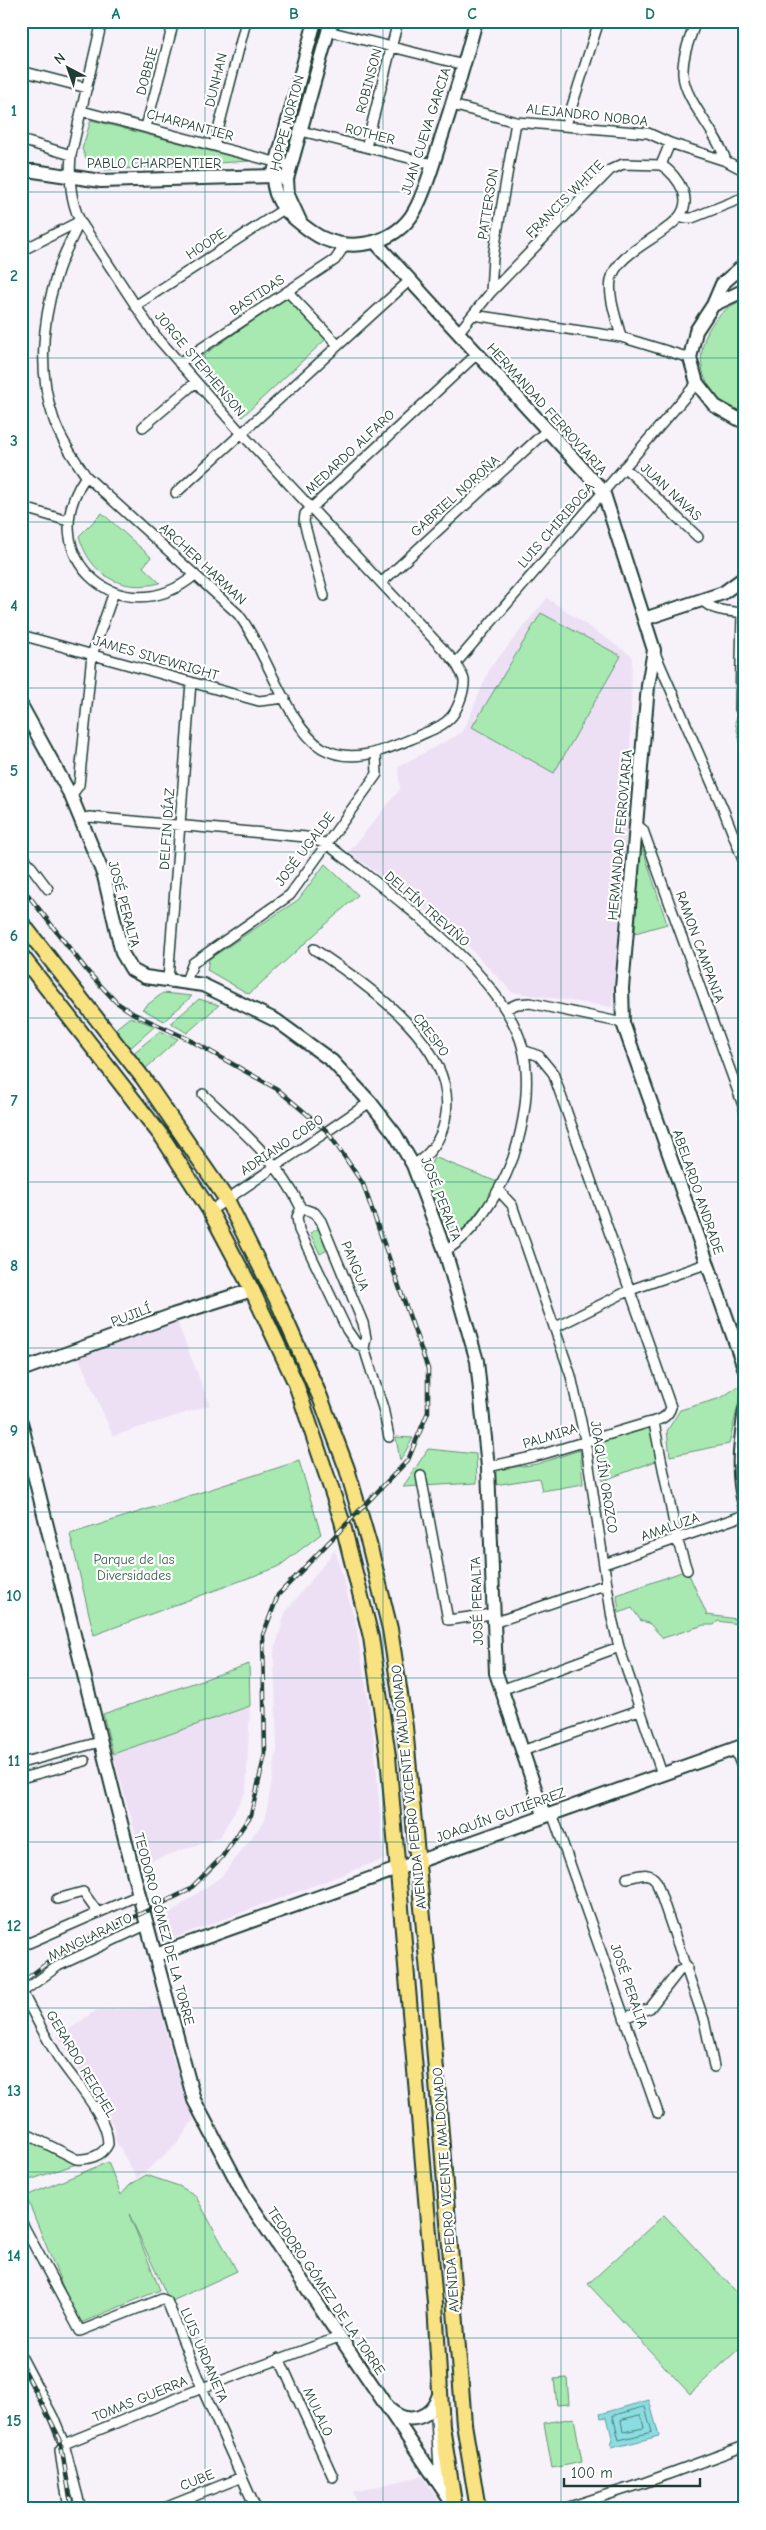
<svg xmlns="http://www.w3.org/2000/svg" width="766" height="2530" font-family="'Comic Neue',sans-serif">
  <style>
    .built { fill: #ede0f5 }
    .green { fill: #a8e9b2; stroke: #649373 }
    .water { fill: #8bdde2; stroke: #609d9c }
    .lines { fill: none; stroke-linecap: round; stroke-linejoin: round }
    .shore { stroke: #4a7d7a; stroke-width: 1 }
    .street-casing { stroke: #1f3d34; stroke-width: 12 }
    .secondary-casing { stroke: #1f3d34; stroke-width: 16 }
    .primary-casing { stroke: #1f3d34; stroke-width: 18 }
    .street { stroke: #fff; stroke-width: 9 }
    .secondary { stroke: #fff; stroke-width: 12 }
    .primary { stroke: #f8e281; stroke-width: 14 }
    .rail-casing { stroke: #1f3d34; stroke-width: 4.5 }
    .rail { stroke: #fff; stroke-width: 2.5; stroke-dasharray: 8; stroke-linecap: butt }
    .grid { fill: none; stroke: #0f766e; stroke-width: 1; stroke-opacity: 0.55 }
    .labels { text-anchor: middle; dominant-baseline: central; stroke-width: 4.5; stroke-linejoin: round; paint-order: stroke }
    .street-label { font-size: 14px; fill: #1f3d34; stroke: #fff }
    .park-label { font-size: 14px; fill: #3a5f4d; stroke: #fff }
    .neatline { fill: none; stroke: #0f766e; stroke-width: 2 }
    .grid-label { font-size: 16px; text-anchor: middle; font-weight: bold; fill: #0f766e }
  </style>
  <rect width="100%" height="100%" fill="#f7f1fa"/>
  <filter id="ink" filterUnits="userSpaceOnUse"><feTurbulence type="fractalNoise" baseFrequency=".02" numOctaves="2"/><feDisplacementMap in="SourceGraphic" scale="10" xChannelSelector="R" yChannelSelector="G"/><feConvolveMatrix kernelMatrix="1 2 1 2 8 2 1 2 1" color-interpolation-filters="sRGB"/></filter>
  <g filter="url(#ink)">
    <path class="built" d="M547,598l85,58 -3,152 -17,199 -100,-15 -61,-64 -102,-76 51,-63 -2,-22 65,-35 27,-64z
      M177,1322l33,83 -97,31 -34,-78z
      M335,1550l21,75 17,107 11,127 -224,84 -6,-19 68,-48 43,-56 12,-70 -3,-98 11,-39z
      M250,1706l-4,85 -26,46 -76,26 -31,-109z
      M160,2007l13,52 21,60 -17,25 -40,35 -22,-40v-11l-57,-91 39,-27z
      M422,2476l22,33h-84l-7,-17z"/>
    <path class="green" d="M91,120l158,41 -144,9 -17,-7 -6,-14z
      M286,298l40,41 -84,78 -47,-56z
      M745,300v113c-11,-4 -22,-9 -30,-18 -28,-33 -10,-83 30,-95z
      M102,513l49,44 -8,10 17,16c-39,10 -70,-8 -81,-47z
      M541,613l80,43 -67,117 -82,-46z
      M740,709h5v52l-10,-39z
      M640,840l27,84 -32,9z
      M325,864l33,31 -109,99 -42,-24 2,-11 89,-59z
      M163,993l29,3 -28,25 -22,-12z
      M199,999l20,6 -32,28 -16,-10z
      M130,1017l25,9 -28,25 -13,-21z
      M160,1031l18,8 -35,32 -12,-16z
      M434,1157l66,26 -35,44 -8,6 -11,-1 -7,-7 -15,-45z
      M320,1228l9,21 -9,5 -10,-21z
      M743,1383l-14,61 -59,12 -3,-25 13,-21 41,-12z
      M647,1428l6,3 3,30 -54,20 -7,-38z
      M396,1437l17,1 -13,23z
      M428,1449l48,5 1,29 -74,4z
      M580,1450l3,34 -41,7 -3,-13 -44,7v-15l42,-6z
      M299,1461l22,73 -43,33 -184,68 -24,-101z
      M687,1570l20,45 37,5 1,5 -27,-4 -4,4h-10l-41,13 -14,-15 -8,-2 -9,-13 -13,5 -2,-18z
      M249,1664l1,42 -137,48 -10,-40z
      M21,2136h2l53,28 -55,19z
      M108,2162l13,33 9,-10 16,-10 33,11 16,9 42,76 -67,31 -41,-88 31,76 -82,34 -52,-128z
      M664,2215l81,86v42l-55,51 -102,-110z
      M567,2378l2,26 -12,1 -3,-26z
      M574,2418l8,44 -30,6 -8,-45z"/>
    <path class="water" d="M649,2400l10,36 -47,12 -1,-5 2,-1 -6,-25 -6,1 -1,-4z"/>
    <g class="lines">
      <path class="shore" d="M645,2407l7,25 -33,8 -6,-24z
        M641,2415l3,13 -21,4 -2,-12z"/>
      <defs>
        <path id="street" d="M696,21c-6,17 -14,35 -13,53 1,26 35,59 43,87
          M328,31l136,34
          M21,71l66,17
          M452,105l64,17 132,11 22,10 56,18 19,10
          M82,111l208,55
          M566,125l33,-104
          M146,127l28,-106
          M301,131l132,33
          M21,140l50,15
          M214,146l32,-125
          M366,147l32,-126
          M661,165l9,-22
          M680,218h12l53,-21
          M80,221c-8,18 -19,37 -24,56 -14,46 -18,97 -2,143 7,20 20,38 32,56l152,138c28,35 50,114 84,134 31,18 65,1 94,-11 12,-6 27,-10 36,-21 6,-8 13,-26 12,-36 -1,-5 -6,-12 -8,-17l-214,-229 -87,-99 -75,-114c-10,-22 -11,-43 -9,-66l31,-134
          M21,251l59,-30
          M288,292l50,53
          M491,292l2,-35 23,-135
          M135,306l152,-99
          M473,315l148,22 69,21
          M458,333l33,-41 119,-122 13,-6 38,1c9,5 18,16 22,26 16,39 -64,51 -72,89 -3,17 6,40 10,57
          M179,363l156,-103 10,-15
          M143,427l53,-45
          M624,467l74,70
          M86,476c-55,79 35,161 109,99
          M176,493l233,-212
          M21,507l47,14
          M382,582l164,-151
          M324,596l-20,-74 1,-8 172,-160
          M702,600c11,12 27,11 43,13
          M21,635l238,66 26,-3
          M654,651l70,160 21,54
          M456,663l241,-280
          M740,709l2,-96
          M71,796l8,-11 13,-130 22,-63
          M80,819l10,-2 216,20 21,7c60,48 178,130 196,205 8,35 1,76 -10,109 -12,32 -37,75 -68,93
          M636,824l7,6 102,281
          M21,853l27,36
          M314,949c51,35 147,98 131,171 -4,19 -15,35 -32,45
          M168,979l23,-297
          M186,981l7,-18 97,-68 87,-121 -1,-21
          M506,1009l11,-5 13,-1 93,20
          M203,1094c37,35 76,67 98,114l-4,9 2,13 48,100 9,13 8,5
          M499,1191l13,14 59,171 14,64 27,178 7,29 43,127
          M301,1208l14,5 6,8 42,102 3,15 -2,10 19,60 6,29
          M210,1211l160,-109
          M556,1327l74,-37 73,-25
          M654,1423l23,116 10,31
          M488,1467l52,-12 107,-32c9,-2 21,-4 24,-16l-118,-334 -14,-17 -16,-6
          M421,1476l27,144 44,-6
          M604,1564l141,-49
          M493,1623l114,-39
          M501,1690l118,-43
          M735,1749l10,26
          M522,1751l117,-41
          M21,1763l79,-21
          M21,1778l64,-17
          M552,1813l106,300
          M627,1878c12,-2 22,-8 29,3l48,139 10,47
          M57,1899l26,-7 15,21
          M21,1940l8,3 110,-48
          M21,1993l37,-27 88,-41
          M624,2018l26,-10 29,-37 8,-4
          M21,2131l55,28c12,1 27,-3 32,-15 0,-30 -37,-65 -52,-90 -12,-20 -23,-41 -34,-62
          M21,2221l59,110 82,-32 5,2 35,87 54,121
          M21,2356l32,61 11,27 17,65
          M279,2358l54,119
          M436,2419l4,65
          M64,2444l138,-56 137,-51
          M64,2444l-4,6 1,8 8,51
          M162,2509l80,-32
          M563,2509l78,-25 104,-38"/>
        <path id="secondary" d="M315,21l-42,155c0,28 18,41 39,56 32,23 84,14 103,-22 11,-20 18,-46 25,-68 13,-40 25,-80 36,-121
          M21,171h13l67,10 172,-5 14,3
          M300,221l-12,-26 -1,-16 44,-158
          M376,243l227,248 51,159 -6,36 -26,302 1,35 122,347
          M745,290l-32,15 -17,26 -6,27 7,25 18,23 25,14h5
          M713,305l9,-21 23,-20
          M644,619l79,-26 22,-16
          M21,705l50,91 33,80 18,77 10,17 13,7 58,8 74,36 55,40 38,41 25,32 18,31 32,86 32,110 11,106 8,206 48,142
          M21,1370l152,-55 79,-25
          M745,1410c-5,34 -9,63 0,96
          M21,1422l118,473 55,205 50,95 210,311
          M156,1955l589,-210
          M389,2409c19,17 42,10 50,-14"/>
        <path id="primary" d="M21,922l122,156 84,122 50,100 43,97 27,72 22,75 21,85 15,98 24,255 35,442 14,85
          M21,955l142,183 47,73 42,79 44,94 46,137 29,116 17,119 47,547 7,124 13,82"/>
      </defs>
      <use href="#street" class="street-casing"/>
      <use href="#secondary" class="secondary-casing"/>
      <use href="#primary" class="primary-casing"/>
      <use href="#street" class="street"/>
      <use href="#secondary" class="secondary"/>
      <use href="#primary" class="primary"/>
      <defs>
        <path id="rail" d="M21,886l67,86 28,30 18,12 54,25 89,50 50,42 36,53 65,185v43l-20,48 -130,135 -15,40 2,119 -14,61 -29,42 -33,33 -110,54 -29,17 -29,22
          M21,2363l39,76 12,70"/>
      </defs>
      <use href="#rail" class="rail-casing"/>
      <use href="#rail" class="rail"/>
    </g>
  </g>
  <path class="grid" d="M205,21v2488M383,21v2488M561,21v2488M21,192h724M21,358h724M21,522h724M21,688h724M21,852h724M21,1018h724M21,1182h724M21,1348h724M21,1512h724M21,1678h724M21,1842h724M21,2008h724M21,2172h724M21,2338h724"/>
  <g class="labels">
    <g class="street-label">
      <text transform="translate(147 71) rotate(-75)">DOBBIE</text>
      <text transform="translate(216 80) rotate(-76)">DUNHAN</text>
      <text transform="translate(369 81) rotate(-75)">ROBINSON</text>
      <text transform="translate(587 115) rotate(6)">ALEJANDRO NOBOA</text>
      <text transform="translate(287 123) rotate(-75)">HOPPE NORTON</text>
      <text transform="translate(190 125) rotate(15)">CHARPANTIER</text>
      <text transform="translate(426 131) rotate(-72)">JUAN CUEVA GARCIA</text>
      <text transform="translate(370 134) rotate(14)">ROTHER</text>
      <text x="154" y="163">PABLO CHARPENTIER</text>
      <text transform="translate(565 199) rotate(-45)">FRANCIS WHITE</text>
      <text transform="translate(488 204) rotate(-81)">PATTERSON</text>
      <text transform="translate(206 244) rotate(-33)">HOOPE</text>
      <text transform="translate(257 295) rotate(-33)">BASTIDAS</text>
      <text transform="translate(200 364) rotate(50)">JORGE STEPHENSON</text>
      <text transform="translate(547 409) rotate(48)">HERMANDAD FERROVIARIA</text>
      <text transform="translate(350 452) rotate(-43)">MEDARDO ALFARO</text>
      <text transform="translate(671 492) rotate(43)">JUAN NAVAS</text>
      <text transform="translate(455 496) rotate(-42)">GABRIEL NOROÑA</text>
      <text transform="translate(556 525) rotate(-49)">LUIS CHIRIBOGA</text>
      <text transform="translate(203 564) rotate(43)">ARCHER HARMAN</text>
      <text transform="translate(156 658) rotate(16)">JAMES SIVEWRIGHT</text>
      <text transform="translate(167 829) rotate(-86)">DELFIN DÍAZ</text>
      <text transform="translate(620 835) rotate(-85)">HERMANDAD FERROVIARIA</text>
      <text transform="translate(305 849) rotate(-53)">JOSÉ UGALDE</text>
      <text transform="translate(124 904) rotate(75)">JOSÉ PERALTA</text>
      <text transform="translate(427 909) rotate(41)">DELFÍN TREVIÑO</text>
      <text transform="translate(700 947) rotate(70)">RAMON CAMPANIA</text>
      <text transform="translate(431 1035) rotate(53)">CRESPO</text>
      <text transform="translate(282 1145) rotate(-34)">ADRIANO COBO</text>
      <text transform="translate(698 1192) rotate(71)">ABELARDO ANDRADE</text>
      <text transform="translate(441 1199) rotate(69)">JOSÉ PERALTA</text>
      <text transform="translate(355 1266) rotate(68)">PANGUA</text>
      <text transform="translate(131 1315) rotate(-21)">PUJILÍ</text>
      <text transform="translate(550 1436) rotate(-17)">PALMIRA</text>
      <text transform="translate(604 1477) rotate(81)">JOAQUÍN OROZCO</text>
      <text transform="translate(670 1527) rotate(-19)">AMALUZA</text>
      <text transform="translate(477 1601) rotate(-92)">JOSÉ PERALTA</text>
      <text transform="translate(409 1787) rotate(-96)">AVENIDA PEDRO VICENTE MALDONADO</text>
      <text transform="translate(501 1815) rotate(-20)">JOAQUÍN GUTIÉRREZ</text>
      <text transform="translate(164 1929) rotate(75)">TEODORO GÓMEZ DE LA TORRE</text>
      <text transform="translate(90 1937) rotate(-26)">MANGLARALTO</text>
      <text transform="translate(629 1986) rotate(71)">JOSÉ PERALTA</text>
      <text transform="translate(81 2064) rotate(59)">GERARDO REICHEL</text>
      <text transform="translate(446 2190) rotate(-94)">AVENIDA PEDRO VICENTE MALDONADO</text>
      <text transform="translate(326 2291) rotate(56)">TEODORO GÓMEZ DE LA TORRE</text>
      <text transform="translate(204 2355) rotate(67)">LUIS URDANETA</text>
      <text transform="translate(140 2399) rotate(-22)">TOMAS GUERRA</text>
      <text transform="translate(318 2412) rotate(65)">MULALO</text>
      <text transform="translate(197 2480) rotate(-22)">CUBE</text>
    </g>
    <g class="park-label">
      <text x="134" y="1559">Parque de las<tspan x="134" dy="16">Diversidades</tspan></text>
    </g>
  </g>
  <rect width="766" height="2530" fill="none" stroke="#fff" stroke-width="55"/>
  <g transform="translate(68 68) rotate(319)" stroke="#ffffff" stroke-width="4" paint-order="stroke">
  <path d="M0-4L9 19L0 12L-9 19Z" fill="#1f3d34"/>
  <text y="-8" font-size="14" font-weight="bold" text-anchor="middle" fill="#1f3d34">N</text>
  </g>
  <path d="M564 2478v8h136v-8" fill="none" stroke="#1f3d34" stroke-width="2.5"/>
  <text x="571" y="2478" font-size="15" fill="#1f3d34" stroke="#ffffff" stroke-width="4" paint-order="stroke">100 m</text>
  <rect x="28" y="28" width="710" height="2474" class="neatline"/>
  <g class="grid-label">
    <text x="116" y="19">A</text>
    <text x="294" y="19">B</text>
    <text x="472" y="19">C</text>
    <text x="650" y="19">D</text>
    <text x="14" y="116">1</text>
    <text x="14" y="281">2</text>
    <text x="14" y="446">3</text>
    <text x="14" y="611">4</text>
    <text x="14" y="776">5</text>
    <text x="14" y="941">6</text>
    <text x="14" y="1106">7</text>
    <text x="14" y="1271">8</text>
    <text x="14" y="1436">9</text>
    <text x="14" y="1601">10</text>
    <text x="14" y="1766">11</text>
    <text x="14" y="1931">12</text>
    <text x="14" y="2096">13</text>
    <text x="14" y="2261">14</text>
    <text x="14" y="2426">15</text>
  </g>
</svg>
